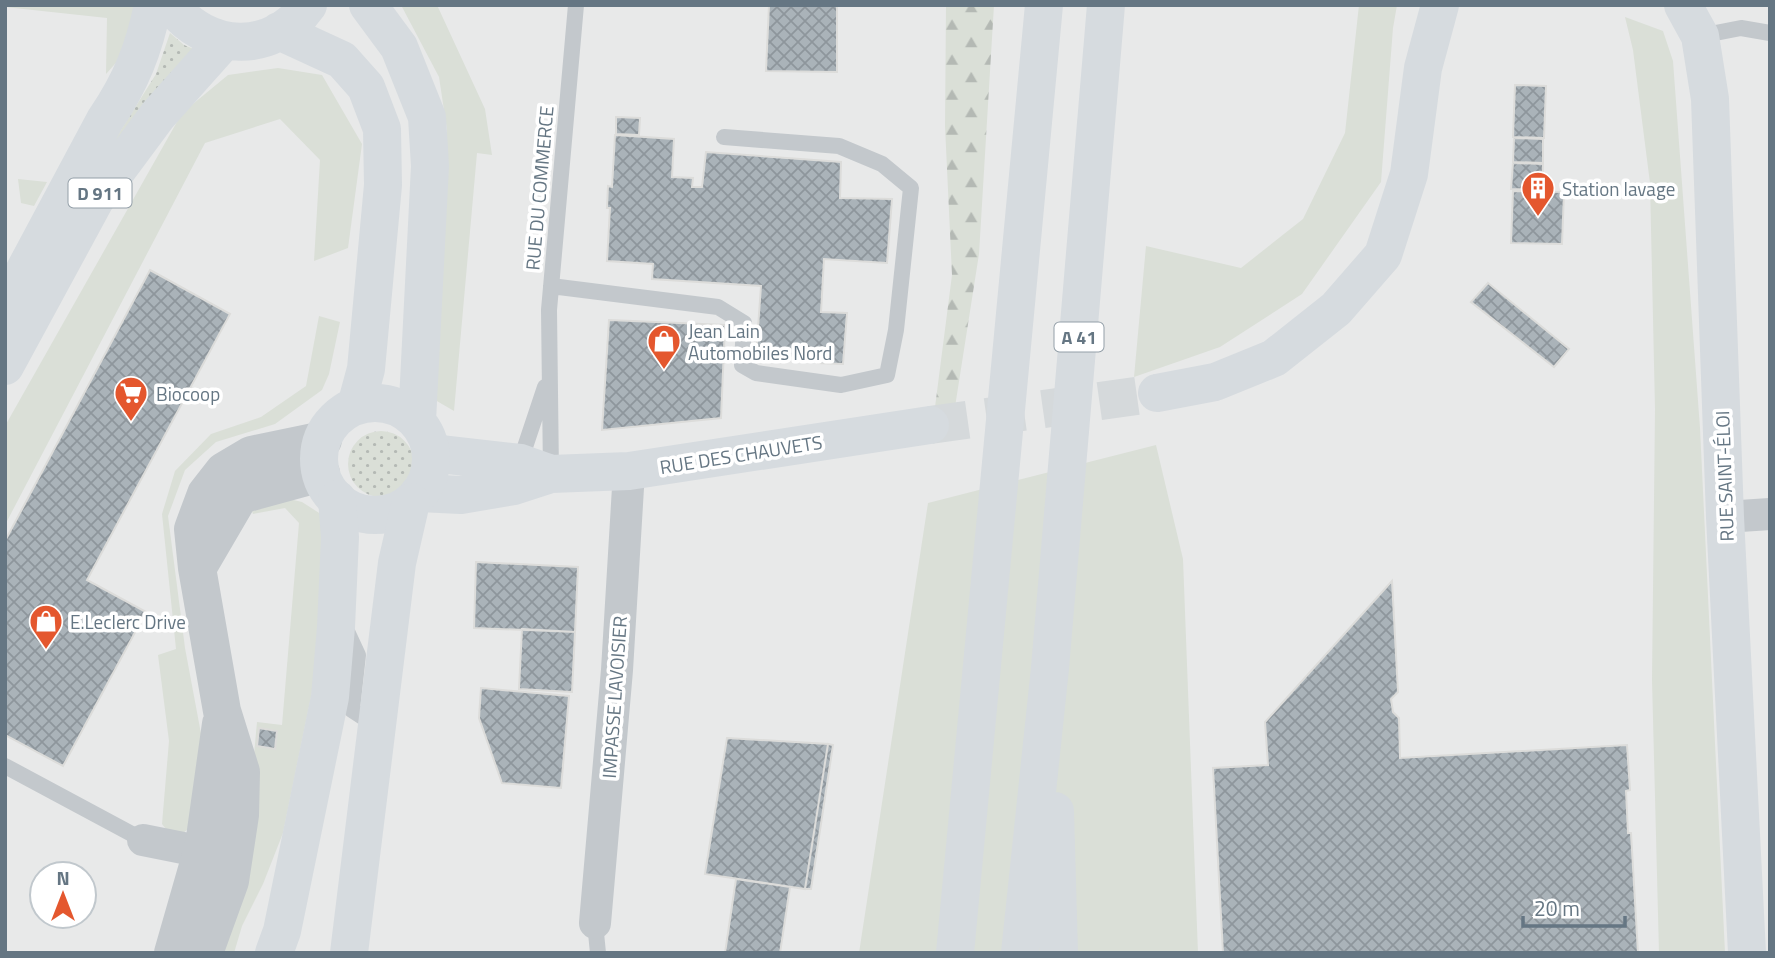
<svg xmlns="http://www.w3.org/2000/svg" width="1775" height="958" font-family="'Titillium Web',sans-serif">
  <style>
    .built { fill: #e8e9e9; fill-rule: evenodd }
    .grass { fill: #dadfd7 }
    .forest { fill: url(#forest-firs) }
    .garden { fill: url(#garden-dots) }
    .building { fill: url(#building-cross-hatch); stroke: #dcdcda; stroke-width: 2 }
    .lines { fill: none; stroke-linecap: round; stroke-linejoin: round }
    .secondary-tunnel { stroke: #d5d9db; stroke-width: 38; stroke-dasharray: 38 19; stroke-linecap: butt }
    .service { stroke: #c3c8cc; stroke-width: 16 }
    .minor { stroke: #c3c8cc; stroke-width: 32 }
    .tertiary { stroke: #c3c8cc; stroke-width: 38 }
    .secondary { stroke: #d6dbdf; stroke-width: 38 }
    .primary { stroke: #d6dbdf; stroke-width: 38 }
    .motorway { stroke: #d6dbdf; stroke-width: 38 }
    .labels { text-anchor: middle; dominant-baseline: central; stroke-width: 7; stroke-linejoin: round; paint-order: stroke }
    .shield { fill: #fff; stroke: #939fa8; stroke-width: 2 }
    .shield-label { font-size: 18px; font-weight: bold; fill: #657683 }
    .street-label { font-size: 19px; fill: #657683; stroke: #fff }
    .poi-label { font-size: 19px; fill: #657683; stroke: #fff; text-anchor: start }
  </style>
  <defs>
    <pattern id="forest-firs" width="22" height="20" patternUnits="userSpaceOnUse" patternTransform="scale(1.75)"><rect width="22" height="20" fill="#dadfd7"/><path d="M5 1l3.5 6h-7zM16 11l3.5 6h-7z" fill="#b4b9b4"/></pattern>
    <pattern id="garden-dots" width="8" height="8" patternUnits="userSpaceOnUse" patternTransform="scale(1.75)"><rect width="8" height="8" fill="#dadfd7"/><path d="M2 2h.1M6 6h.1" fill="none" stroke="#b4b9b4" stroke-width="1.8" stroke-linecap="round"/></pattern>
    <pattern id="building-cross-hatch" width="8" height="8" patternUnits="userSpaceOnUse" patternTransform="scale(1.75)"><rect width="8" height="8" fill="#aab3b9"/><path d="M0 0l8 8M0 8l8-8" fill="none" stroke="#8e969c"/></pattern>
  </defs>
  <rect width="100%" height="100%" fill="#fafaf8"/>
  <path class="built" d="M5,5h1765v948h-1765zM42,874h42v42h-42z"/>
  <path class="grass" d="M5,5h128c1,30 -6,48 -27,69l1,-56 -102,-11z
    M401,5h36l48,104 7,46 -15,-2 -23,258 -24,-14 17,-267 -8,-53z
    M1359,5h38l-4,23 -12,154 -79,112 -82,53 -86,30 12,-131 95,22 62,-49 42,-86z
    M1625,17l38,14 10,30 27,367 25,525h-66l-7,-273 3,-271 -5,-226 -17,-133z
    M278,68l44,7 40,69 -14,104 -34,13 6,-101 -40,-41 -75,24 -200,382v-99l177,-313 46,-38z
    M18,179l29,3 -13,24 -13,-3z
    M319,316l21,6 -11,52 -7,16 -47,34 -59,18 -31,28 -17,46 17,132 17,91 -10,87 -9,7h-14l-7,-9 7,-83 -11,-86 18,-6 -14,-135 13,-43 36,-37 50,-17 45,-31z
    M1156,445l27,114 15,394h-339l69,-450z
    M285,498l17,4 25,16v101l-44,214 -20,51 -21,42 -8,27h-27l45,-177 5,-54 25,3 17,-202 -14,-15 -32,6 -4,-11z"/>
  <path class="forest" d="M946,5h48l-15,249 -24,153h-20l17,-132 -7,-149z"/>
  <path class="garden" d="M170,33l14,12 17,7 -157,201 112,-179z
    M348 464a33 33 0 1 1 66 0a33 33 0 1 1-66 0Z"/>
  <path class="building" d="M769,5h68v67l-71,-1z
    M1515,85l31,1 -2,52 -31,-1z
    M616,117l24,1 -1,17 -23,-1z
    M615,135l59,4 -2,38 21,1 -1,9h10l4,-35 135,10 -1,36 52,1 -5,64 -63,-4 -3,53 26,1 -4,51 -25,-1v-3l-62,-4 5,-70 -109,-7 1,-15 -46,-3 3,-53h-3l1,-22 4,1z
    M1514,138l29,1v24l-30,-1z
    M1513,163l30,1 -1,26 -31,-1z
    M1513,191l51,1 -2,52 -51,-1z
    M150,270l80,44 -143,266 59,32 -83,154 -58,-31v-194z
    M1488,283l81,66 -15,18 -83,-65z
    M609,320l116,5 -4,93 -119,12z
    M476,562l102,5 -3,65 -101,-4z
    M1392,581l6,111 -7,7 2,13 6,6 1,40 227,-13 3,45 -4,1 2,42h3l7,120h-415l-10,-185 55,-3 -3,-43z
    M522,629l53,3 -3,60 -53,-3z
    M481,688l88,8 -8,92 -59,-5 -23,-65z
    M259,728l18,3 -2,18 -18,-3z
    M727,738l101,6 -23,145 -100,-15z
    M828,744l5,1 -22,144h-6z
    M736,879l54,8 -10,66h-55z"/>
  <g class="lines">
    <path class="secondary-tunnel" d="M930,425l227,-32"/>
    <path class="service" d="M1700,36l41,-8 29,5
      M551,286l167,21 26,16 -2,42 14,8 85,12 46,-10 9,-45 15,-142 -29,-24 -43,-18 -115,-9
      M520,462l25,-75
      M551,474l-2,-164 27,-305
      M345,627l13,28 -6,55 23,15
      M5,766l138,74
      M595,923l3,30"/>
    <path class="minor" d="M1725,517l45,-3
      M143,840l75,15 -1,5
      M595,923l22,-253 12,-199"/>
    <path class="tertiary" d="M198,567l42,-72 81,-22
      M173,953l31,-108 17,-121
      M204,953l26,-72 10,-66 1,-43 -19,-61 -25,-143 -4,-39 13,-35 18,-23 27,-16 72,-15"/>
    <path class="secondary" d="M1683,5l17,31 10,63 15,418 22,436
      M1157,393l58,-11 59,-24 62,-49 47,-54 26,-81 14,-106 17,-63
      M431,453l89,10 31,11
      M419,493l42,2 53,-9 37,-12 78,-3 301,-46"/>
    <path class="primary" d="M171,5c36,47 101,51 137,0
      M368,5l31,42 28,70 3,49 -13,255
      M279,31l63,29 24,27 16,42 1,56 -17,184 -10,37
      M5,307l100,-187c26,-38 39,-71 48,-115
      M5,366l90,-166 63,-85 66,-74
      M319 459a56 56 0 1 1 112 0a56 56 0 1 1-112 0Z"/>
    <path class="motorway" d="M1055,811l4,142
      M274,953l8,-22 48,-234 6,-70 4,-90 -3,-38
      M349,953l48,-390 14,-61
      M955,953l89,-948
      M1020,953l30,-285 56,-663"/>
  </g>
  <defs>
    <symbol id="building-pin" viewBox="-11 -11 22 30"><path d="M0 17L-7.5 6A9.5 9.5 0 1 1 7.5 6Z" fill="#e4572e" stroke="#fff"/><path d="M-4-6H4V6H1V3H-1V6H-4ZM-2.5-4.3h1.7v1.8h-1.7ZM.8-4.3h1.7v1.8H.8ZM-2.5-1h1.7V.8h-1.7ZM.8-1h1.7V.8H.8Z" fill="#fff"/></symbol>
    <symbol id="shop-pin" viewBox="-11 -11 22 30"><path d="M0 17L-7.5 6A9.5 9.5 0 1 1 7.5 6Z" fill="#e4572e" stroke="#fff"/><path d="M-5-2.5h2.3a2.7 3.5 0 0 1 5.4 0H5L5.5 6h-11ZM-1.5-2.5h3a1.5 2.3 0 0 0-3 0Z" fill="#fff"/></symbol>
    <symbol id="supermarket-pin" viewBox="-11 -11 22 30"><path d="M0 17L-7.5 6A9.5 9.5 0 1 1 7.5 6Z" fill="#e4572e" stroke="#fff"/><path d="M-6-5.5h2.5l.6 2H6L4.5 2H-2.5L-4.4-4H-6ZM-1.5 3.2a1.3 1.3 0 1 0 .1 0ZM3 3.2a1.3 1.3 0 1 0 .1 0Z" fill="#fff"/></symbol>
  </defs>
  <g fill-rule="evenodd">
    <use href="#building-pin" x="1519" y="169" width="38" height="52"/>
    <use href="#shop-pin" x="645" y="322" width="38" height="52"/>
    <use href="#supermarket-pin" x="112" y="374" width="38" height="52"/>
    <use href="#shop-pin" x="27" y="602" width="38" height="52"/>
  </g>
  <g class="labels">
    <g class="shield">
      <rect x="68.5" y="178.5" width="63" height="29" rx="5"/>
      <rect x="1054.5" y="322.5" width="49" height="29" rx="5"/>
    </g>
    <g class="shield-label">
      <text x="100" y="193">D 911</text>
      <text x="1079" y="337">A 41</text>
    </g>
    <g class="street-label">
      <text transform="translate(539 188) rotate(-85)">RUE DU COMMERCE</text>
      <text transform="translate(741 454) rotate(-9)">RUE DES CHAUVETS</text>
      <text transform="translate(1724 476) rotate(-92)">RUE SAINT-ÉLOI</text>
      <text transform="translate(614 697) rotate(-86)">IMPASSE LAVOISIER</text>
    </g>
    <g class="poi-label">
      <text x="1562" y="188">Station lavage</text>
      <text x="688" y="330">Jean Lain<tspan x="688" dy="22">Automobiles Nord</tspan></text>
      <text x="156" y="393">Biocoop</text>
      <text x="70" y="621">E.Leclerc Drive</text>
    </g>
  </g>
  <rect width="1775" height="958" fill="none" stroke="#657683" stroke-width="14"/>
  <g transform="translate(63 895)"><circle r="33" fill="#ffffff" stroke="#c1c8cd" stroke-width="2"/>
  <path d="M0-5L12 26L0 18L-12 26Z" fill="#e4572e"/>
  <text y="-10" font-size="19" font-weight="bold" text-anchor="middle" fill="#657683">N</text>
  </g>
  <path d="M1523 916v10h102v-10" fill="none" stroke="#657683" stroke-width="3.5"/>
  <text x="1534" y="916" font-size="21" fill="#657683" stroke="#ffffff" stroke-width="5" paint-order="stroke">20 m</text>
</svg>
